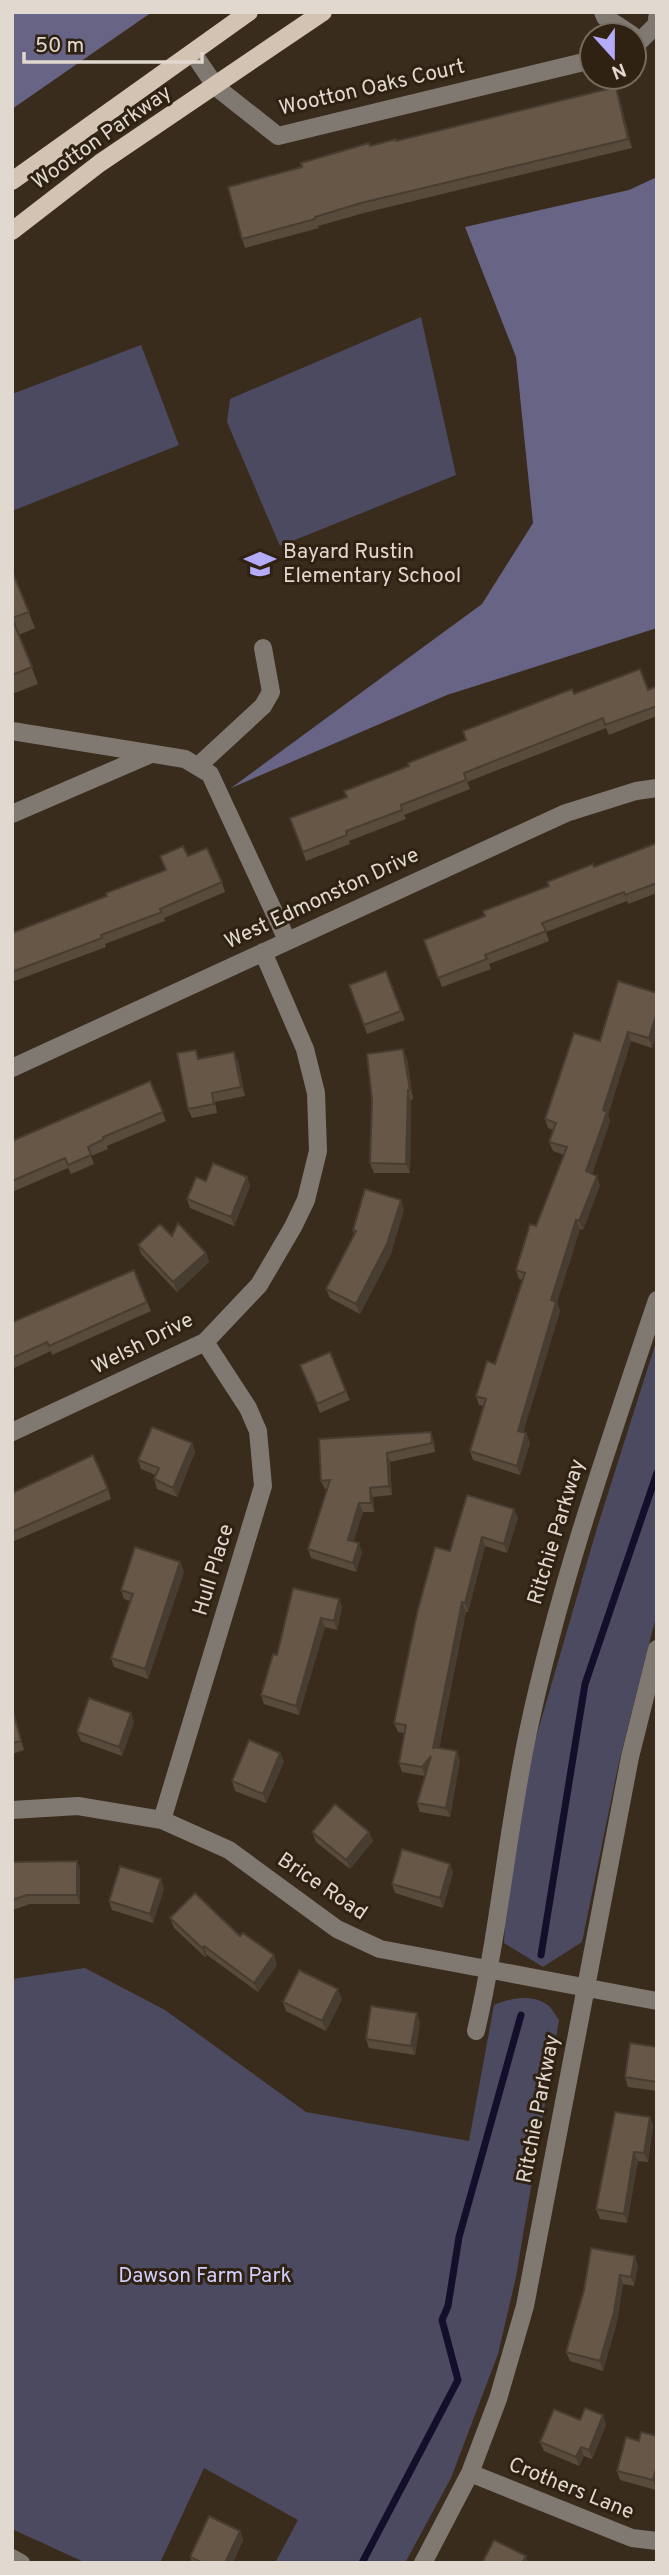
<svg xmlns="http://www.w3.org/2000/svg" width="669" height="2575" font-family="Overpass,sans-serif">
  <style>
    .green { fill: #4b4a60 }
    .forest { fill: #676486 }
    .lines { fill: none; stroke-linecap: round; stroke-linejoin: round }
    .stream { stroke: #130f2a; stroke-width: 7 }
    .minor { stroke: #807971; stroke-width: 18 }
    .major { stroke: #d2c3b3; stroke-width: 18 }
    .wall { fill: #584b3c }
    .shaded-wall { fill: #473d31 }
    .building { fill: #665746; stroke: #473d31; stroke-width: 2 }
    .labels { text-anchor: middle; dominant-baseline: central; stroke-width: 6; stroke-linejoin: round; paint-order: stroke }
    .street-label { font-size: 21px; fill: #e1d8cf; stroke: #2f2213 }
    .poi-label { font-size: 21px; fill: #e1d8cf; stroke: #2f2213; text-anchor: start }
    .park-label { font-size: 21px; fill: #d1cefe; stroke: #2f2213 }
  </style>
  <rect width="100%" height="100%" fill="#392c1c"/>
  <path class="green" d="M421,317l35,158 -176,71 -53,-124 3,-23z
    M141,345l38,100 -167,66v-117z
    M657,1339v274l-38,149 -37,180 -39,25 -39,-24 3,-69 23,-116 67,-230z
    M85,1968l80,42 141,102 163,29 25,-136c16,-7 39,-12 55,1 3,3 7,10 10,14l-43,257 -18,77 -47,124 -46,85h-130l23,-43 -94,-52 -44,95h-74l-74,-34v-550z"/>
  <path class="forest" d="M12,12h140l-140,97z
    M657,177v451l-210,67 -216,93 251,-184 51,-81 -17,-166 -51,-130 164,-37z"/>
  <g class="lines">
    <path class="stream" d="M541,1955l44,-271 72,-211
      M362,2563l96,-183 -16,-60 6,-14 11,-69 62,-222"/>
    <path class="minor" d="M603,12l2,5 27,18
      M634,43l6,-2 17,-17v-6
      M193,53l23,34 62,49 314,-76
      M12,731l173,28 25,15 77,166
      M198,766l65,-60 8,-14 -8,-44
      M12,814l139,-60
      M12,1068l554,-255 70,-22 21,-3
      M12,1432l193,-90 54,-57 34,-58 13,-27 12,-49 -2,-58 -11,-44 -42,-97
      M12,1810l66,-4 84,14 67,30 108,79 43,20 277,52
      M162,1820l101,-334 -5,-55 -10,-23 -43,-66
      M476,2031c23,-99 31,-200 52,-299 31,-147 81,-289 129,-432
      M470,2473l162,65 25,3
      M12,2558l9,5
      M423,2563l47,-90 28,-74 27,-93 105,-549 27,-108"/>
    <path class="major" d="M12,181l237,-169
      M12,231l88,-68 223,-151"/>
  </g>
  <path class="wall" d="M616,87l3,9 13,52 -268,65 -46,13 1,2 -74,20 -3,-9 60,-72 68,-21 26,-5z
    M12,571l23,57 -16,7 19,49 -26,10z
    M657,686v30l-48,19 -3,-7 -139,54 3,7 -66,26 2,4 -57,22 1,3 -44,17 -16,-43 57,-21 119,-57 108,-46 74,-4z
    M657,843v50l-29,11 -1,-3 -81,31 3,9 -60,23 2,5 -49,18 -18,-47 61,-24 64,-30 45,-19z
    M188,856l34,26 3,10 -61,26 1,3 -60,23 1,3 -94,35v-49l95,-37 59,-26z
    M386,971l19,49 -38,14 -18,-49z
    M657,993v39l-5,16 -21,-7 -23,74 2,6 -18,53 8,11 -17,45 -3,-1 -23,73 3,9 -37,121 3,1 4,10 -10,32 -47,-15 -3,-9 13,-45 -4,-1 -3,-9 19,-32 27,-84 -3,-1 -3,-9 20,-44 28,-71 -11,-4 -4,-9 4,-12 -5,-2 -3,-9 55,-78z
    M196,1050l3,9 35,-7 4,9 7,35 -30,6 2,11 -25,5 -4,-9z
    M407,1058l6,41 -2,1 -1,73h-36l-4,-10z
    M150,1081l16,40 -59,25 1,3 -17,7 3,8 -23,10 -3,-6 -56,24v-51z
    M247,1177l3,9 -16,40 -44,-18 -3,-9 19,-18z
    M404,1209l-13,45 -31,60 -30,-16 -4,-9 28,-55 -1,-4z
    M138,1245l68,8 3,9 -32,30 -36,-38z
    M147,1302l4,9 -99,44 -1,-4 -39,18v-49l1,2z
    M300,1365l46,26 4,9 -30,13z
    M319,1439l115,2 1,11 -45,10 2,33 -19,2 1,15h-11l-10,30 9,10 -6,20 -45,-14 -3,-9 19,-60h-2l-4,-8z
    M192,1443l3,9 -18,45 -20,-8 -3,-10 2,-4 -15,-6 -3,-9z
    M108,1489l3,10 -99,43v-49z
    M514,1509l4,9 -11,35 -22,-7 -17,66h-2l-27,136 21,12 -10,57 -30,-5 -3,-9 8,-27 -23,-4 -3,-9 5,-30 -6,-1 -4,-9 56,-172z
    M180,1562l4,10 -36,107 -34,-12 -3,-9 19,-57 -6,-2 -3,-9z
    M339,1599l3,9 -5,22 -12,-3 -26,88 -35,-11 -3,-9 16,-40z
    M12,1706l12,44 -12,4z
    M131,1713l3,9 -12,34 -41,-15 -4,-9z
    M280,1753l4,9 -18,41 -31,-12 -3,-10z
    M312,1832h57l4,9 -23,28 -34,-27z
    M77,1861l3,9v34h-50l-18,6v-48z
    M450,1864l3,9 -10,35 -48,-15 -3,-9z
    M164,1889l-11,34 -41,-13 -3,-9z
    M170,1918l70,18 37,29 -19,27 -51,-37 -2,2 -31,-29z
    M342,1999l-16,32 -40,-20 -3,-9z
    M420,2022l-5,33 -46,-7 -3,-9z
    M657,2047v44l-29,-4 -3,-10z
    M650,2117l3,9 -5,36 -10,-1 -11,62 -27,-4 -4,-10z
    M638,2265l-4,21 -11,-2 -6,38 -14,49 -33,-10 -4,-9 18,-62z
    M603,2415l3,10 -14,34 -8,-3 -5,10 -35,-15 -4,-9 40,-22z
    M657,2436l-1,54 -36,-10 -3,-9 22,-30z
    M240,2531l3,9 -10,23h-41l-2,-6z"/>
  <path class="shaded-wall" d="M616,87l3,9 13,52 -4,-9z
    M657,1012v20l-5,16 -3,-10z
    M628,1032l3,9 -23,74 2,6 -20,60 -4,-10 17,-61z
    M403,1049l4,9 6,41 -3,-9z
    M234,1052l4,9 7,35 -4,-9z
    M408,1090l3,10 -1,73 -4,-9z
    M597,1176l3,9 -17,45 -4,-9z
    M247,1177l3,9 -16,40 -3,-9z
    M401,1200l3,9 -13,45 -31,60 -4,-10z
    M576,1220l4,9 -23,73 3,9 -39,129 -3,-9 33,-131z
    M206,1253l3,9 -32,30 -4,-10z
    M431,1432l3,9 1,11 -3,-9z
    M526,1433l4,10 -10,32 -3,-9z
    M192,1443l3,9 -18,45 -4,-9z
    M387,1453l3,9 2,33 -3,-9z
    M370,1488l3,9 1,15 -3,-9z
    M359,1503l4,9 -12,37 -3,-9z
    M514,1509l4,9 -11,35 -3,-9z
    M482,1537l3,9 -17,66 -3,-9z
    M359,1543l3,9 -6,20 -3,-9z
    M180,1562l4,10 -36,107 -3,-10z
    M339,1599l3,9 -5,22 -3,-9z
    M462,1602l4,10 -29,146 -4,-9z
    M321,1618l4,9 -26,88 -3,-9z
    M12,1706l3,9 9,35 -3,-9z
    M131,1713l3,9 -12,34 -3,-9z
    M457,1751l3,9 -10,57 -4,-9z
    M280,1753l4,9 -18,41 -3,-9z
    M431,1756l-6,20 -3,-9z
    M369,1832l4,9 -23,28 -4,-9z
    M77,1861l3,9v34l-3,-9z
    M450,1864l3,9 -10,35 -3,-10z
    M161,1879l3,10 -11,34 -3,-9z
    M204,1946l3,9 -2,2 -3,-9z
    M274,1955l3,10 -19,27 -4,-9z
    M338,1989l4,10 -16,32 -4,-10z
    M417,2013l3,9 -5,33 -4,-9z
    M650,2117l3,9 -5,36 -4,-9z
    M634,2152l4,9 -11,62 -3,-9z
    M635,2256l3,9 -4,21 -3,-9z
    M620,2275l3,9 -6,38 -14,49 -3,-10z
    M603,2415l3,10 -14,34 -3,-9z
    M581,2447l3,9 -5,10 -3,-9z
    M657,2466v22l-1,2 -3,-10z
    M240,2531l3,9 -10,23h-8z
    M526,2556l2,7h-6z"/>
  <path class="building" d="M616,87l12,52 -267,64 -46,14v2l-73,20 -14,-52 74,-20 -1,-4 68,-20 1,3 26,-7v2z
    M12,571l17,41 -17,6 20,49 -20,8z
    M640,669l8,21 9,-4v20l-52,19 -2,-7 -139,55 2,7 -65,25 1,5 -56,21 1,4 -44,17 -13,-34 57,-21 -3,-6 65,-25 -1,-3 58,-23 -3,-9 109,-42 2,5z
    M657,843v40l-32,12 -1,-3 -82,31 4,8 -61,24 2,4 -49,19 -14,-38 61,-24 -2,-5 66,-25 -2,-4 46,-18 1,3z
    M183,846l5,10 19,-8 15,34 -62,27 2,3 -61,23 1,3 -90,34v-39l95,-37 -1,-3 60,-23 -6,-14z
    M386,971l15,40 -37,14 -15,-40z
    M618,981l39,12v19l-8,26 -21,-6 -25,78 4,2 -21,59 11,5 -18,45 -3,-1 -25,80 5,2 -38,129 8,2 -9,33 -47,-15 16,-52 -10,-3 11,-35 8,3 30,-91 -9,-3 14,-46 6,2 31,-79 -18,-5 7,-19 -11,-4 29,-86 26,8z
    M403,1049l7,41h-2l-2,74 -36,-1 2,-63 -5,-46z
    M196,1050l2,9 36,-7 7,35 -29,6 2,11 -26,5 -11,-56z
    M150,1081l13,31 -60,25 1,2 -16,8 3,8 -23,10 -3,-7 -53,23v-40z
    M213,1163l34,14 -16,40 -44,-18 9,-22 10,4z
    M365,1189l36,11 -14,44 -31,60 -30,-15 30,-58 -3,-1z
    M178,1223l28,30 -33,29 -35,-37 22,-21 12,12z
    M134,1270l13,32 -98,44 -2,-4 -35,16v-38l1,2z
    M330,1352l16,39 -29,13 -17,-39z
    M152,1427l40,16 -19,45 -19,-9 5,-11 -21,-8z
    M431,1432l1,11 -45,10 2,33 -19,2 1,15h-12l-11,37 11,3 -6,20 -45,-14 22,-69 -9,1 -2,-42z
    M93,1455l15,34 -96,43v-39z
    M467,1495l47,14 -10,35 -22,-7 -17,66 -3,-1 -29,147 1,-2 23,4 -11,57 -29,-5 14,-47 -9,11 -23,-4 7,-38 -12,-2 23,-110 18,-66 15,4z
    M135,1547l45,15 -35,107 -34,-11 22,-64 -12,-4z
    M293,1588l46,11 -5,22 -13,-3 -25,88 -35,-11 12,-41 4,1z
    M89,1698l42,15 -12,34 -42,-15z
    M12,1707l9,34 -9,2z
    M249,1740l31,13 -17,41 -31,-13z
    M335,1804l34,28 -23,28 -34,-28z
    M402,1849l48,15 -10,34 -48,-14z
    M77,1861v34h-50l-15,5v-38z
    M120,1866l41,13 -11,35 -41,-13z
    M195,1893l45,43 3,-3 31,22 -20,28 -50,-37 -2,2 -32,-30z
    M299,1970l39,19 -16,32 -39,-19z
    M371,2006l46,7 -6,33 -45,-7z
    M630,2043l27,4v35l-32,-5z
    M615,2112l35,5 -6,36 -10,-1 -10,62 -28,-5z
    M591,2248l44,8 -4,21 -11,-2 -6,37 -14,49 -34,-9 18,-62z
    M585,2408l18,7 -14,35 -8,-3 -5,10 -36,-15 14,-33 26,11z
    M641,2432l16,4v30l-4,14 -36,-9 9,-34 13,4z
    M209,2516l31,15 -15,32h-22l-13,-6z
    M494,2540l32,16 -4,7h-40z"/>
  <defs>
    <symbol id="school-bare" viewBox="-9 -9 18 18"><path d="M0-5L7-2L0 1L-7-2ZM-4 1L0 2.5L4 1V4Q0 6-4 4Z" fill="#b4acf9" stroke="#2f2213" stroke-width="2.5" paint-order="stroke"/></symbol>
  </defs>
  <g fill-rule="evenodd">
    <use href="#school-bare" x="238" y="542" width="44" height="44"/>
  </g>
  <g class="labels">
    <g class="street-label">
      <text transform="translate(372 88) rotate(-13)">Wootton Oaks Court</text>
      <text transform="translate(102 138) rotate(-35)">Wootton Parkway</text>
      <text transform="translate(322 899) rotate(-25)">West Edmonston Drive</text>
      <text transform="translate(143 1344) rotate(-27)">Welsh Drive</text>
      <text transform="translate(557 1532) rotate(-73)">Ritchie Parkway</text>
      <text transform="translate(214 1570) rotate(-73)">Hull Place</text>
      <text transform="translate(322 1887) rotate(34)">Brice Road</text>
      <text transform="translate(539 2109) rotate(-79)">Ritchie Parkway</text>
      <text transform="translate(571 2489) rotate(22)">Crothers Lane</text>
    </g>
    <g class="poi-label">
      <text x="283" y="552">Bayard Rustin<tspan x="283" dy="24">Elementary School</tspan></text>
    </g>
    <g class="park-label">
      <text x="205" y="2276">Dawson Farm Park</text>
    </g>
  </g>
  <rect width="669" height="2575" fill="none" stroke="#e1d8cf" stroke-width="28"/>
  <g transform="translate(613 56) rotate(159)"><circle r="33" fill="#2f2213" stroke="#766b5e" stroke-width="2"/>
  <path d="M0-5L12 26L0 18L-12 26Z" fill="#b4acf9"/>
  <text y="-10" font-size="19" font-weight="bold" text-anchor="middle" fill="#e1d8cf">N</text>
  </g>
  <path d="M24 52v10h178v-10" fill="none" stroke="#e1d8cf" stroke-width="3.5"/>
  <text x="35" y="52" font-size="21" fill="#e1d8cf" stroke="#2f2213" stroke-width="5" paint-order="stroke">50 m</text>
</svg>
